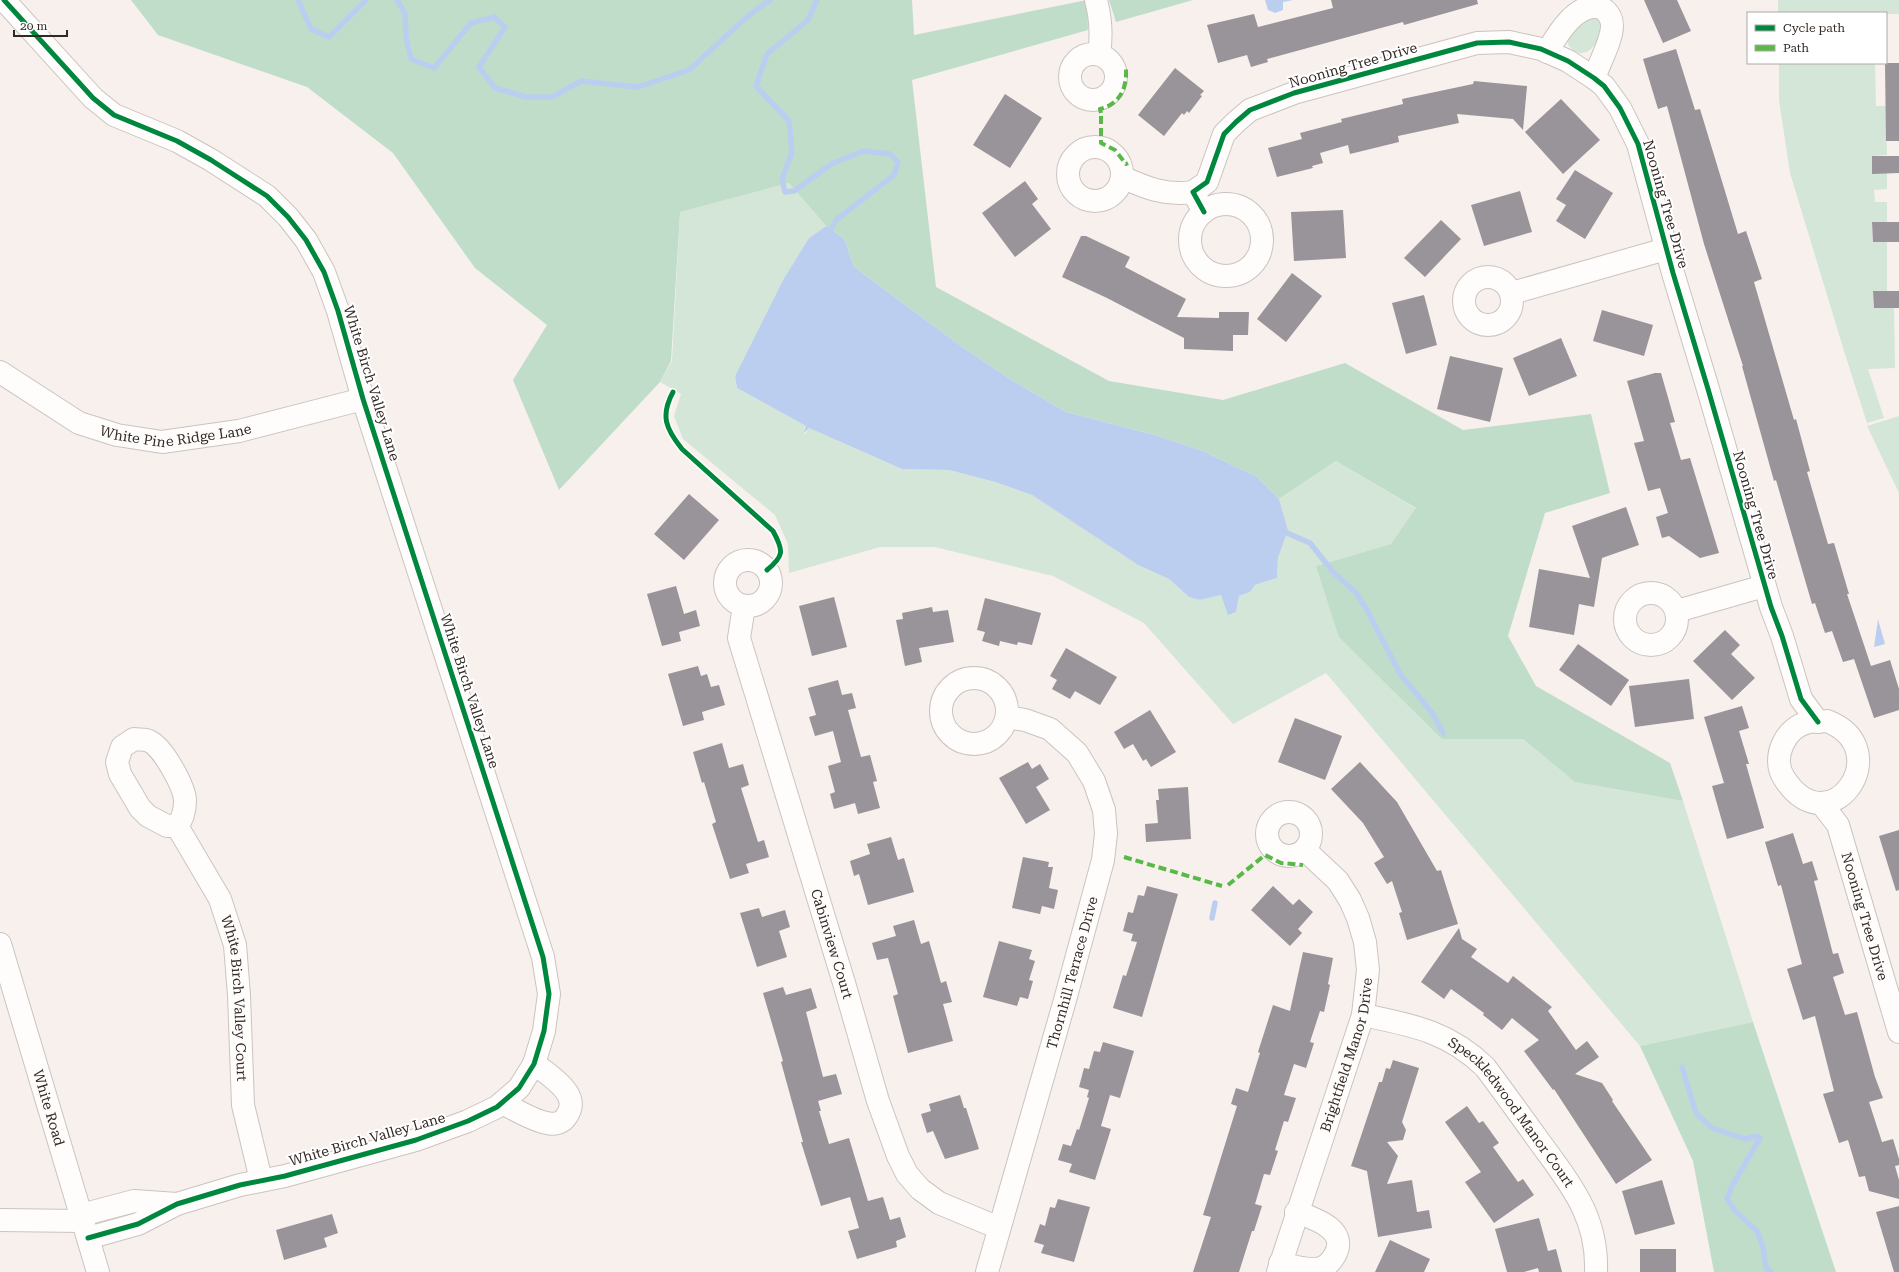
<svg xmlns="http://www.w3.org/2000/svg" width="1899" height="1272" font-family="'Roboto Serif',serif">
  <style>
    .green { fill: #d3e6d7 }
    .forest { fill: #bfddc9 }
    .water { fill: #bccef0 }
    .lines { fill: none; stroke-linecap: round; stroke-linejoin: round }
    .stream { stroke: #bccef0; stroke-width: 5.5 }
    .building { fill: #99939a }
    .minor-casing { stroke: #cbc3bf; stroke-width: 24 }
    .minor { stroke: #fefdfc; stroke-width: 22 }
    .quiet { stroke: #58b947; stroke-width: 4; stroke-dasharray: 8 4; stroke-linecap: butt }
    .cycleway-casing { stroke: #fff; stroke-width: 8 }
    .cycleway { stroke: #00873e; stroke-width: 5 }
    .labels { text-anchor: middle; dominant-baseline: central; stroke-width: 4; stroke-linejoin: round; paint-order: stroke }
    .street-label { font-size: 14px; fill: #332924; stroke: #fff }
  </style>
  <rect width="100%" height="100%" fill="#f8f0ec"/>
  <path class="green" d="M1778,0h121v14l-121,-1z
    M1595,16c2,3 5,5 6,8 3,17 -19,43 -33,20l1,-8 11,-19z
    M1779,63h96l1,43h10l1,49 -15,1v16l15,1v16l-13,1 1,12h12v20l-15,1 1,19h14v49h-14l1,17h20l1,60 -27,1 16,49 -17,5 -23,-72 -54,-178 -11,-73z
    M789,183l37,43 -17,12 -26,42 -48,96 2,12 69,38 -3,7 2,1 4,-6 93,41 47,1 46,12 37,13 106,70 31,14 20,18 11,3 21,-5 15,17 3,-16 11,-4 5,-7 22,-7 1,-20 10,-28 -9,-31 57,-38 81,48 -26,35 -75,22 126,173h81l52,43 108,19 70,221 -113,24 -314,-373 -93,51 -89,-101 -91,-47 -118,-29h-55l-91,26 -1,-29 -13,-29 -92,-76 -9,-23 7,-22 -21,-12 12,-21 8,-149z
    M1899,416v77l-32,-67z"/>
  <path class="forest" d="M131,0h781l2,35 173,-35 1,30 -176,50 24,207 173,94 114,19 122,-37 118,67 128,-16 19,79 -65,20 -37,123 28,50 134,77 13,38 -108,-19 -52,-43h-81l-103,-102 -23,-71 75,-22 25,-36 -80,-47 -57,38 -22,-22 -54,-26 -48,-16 -89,-23 -53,-31 -52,-35 -107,-79 -10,-29 -18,-12 -37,-43 -109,29 -9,149 -11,21 -101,108 -46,-110 34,-55 -72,-57 -82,-115 -86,-66 -149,-52z
    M1109,0h84l-77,22z
    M1753,1022l83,250h-122l-21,-111 -53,-115z"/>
  <path class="water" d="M1265,0h28l-10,2v8l-8,3 -7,-3z
    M826,226l18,12 10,29 107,79 52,35 53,31 89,23 48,16 54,26 22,22 9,31 -10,28 -1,20 -22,7 -5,7 -11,4 -3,16 -8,3 -7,-20 -21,5 -11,-3 -20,-18 -31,-14 -106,-70 -37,-13 -46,-12 -47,-1 -93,-41 -6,6 3,-8 -69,-38 -2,-12 48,-96 26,-42z
    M1878,619l7,25 -11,3z"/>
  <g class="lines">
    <path class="stream" d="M298,0l13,29 18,8 37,-37
      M397,0l8,13 1,24 5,22 23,9 37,-45 23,-6 11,10 -26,40 16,21 31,9h26l29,-16 57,6 51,-17 59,-54 22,-16
      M817,0l-9,20 -41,34 -11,32 33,35 3,31 -10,27 3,13 9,-1 39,-28 31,-12 26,3 8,8 -4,13 -58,45 -5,9
      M1287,533l23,10 23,29 23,21 11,17 33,64 33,40 10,19
      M1212,918l3,-15
      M1682,1067l14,46 16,15 33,11 12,-3 3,2 -28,48 -5,13 8,12 22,20 6,16 3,21 5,4"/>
  </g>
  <path class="building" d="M1331,0h146l1,4 -74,21 -1,-3 -136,37 1,3 -17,5 -4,-12 -29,8 -11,-38 47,-11 4,13 75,-19z
    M1644,0h33l14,31 -28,12z
    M1676,49l19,61 5,-1 38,125 8,-3 16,48 -8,3 40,138 2,-1 14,52 -3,1 21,72 6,-1 15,51h-2l24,72 19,-6 9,29v21l-25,8 -20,-59 -11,3 -11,-31 -7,2 -10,-30 -3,1 -36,-124 -2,1 -32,-115h1l-39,-122 -37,-138 -9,3 -15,-50z
    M1885,63h14v78h-13z
    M1175,68l29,23 -4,4 2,1 -13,17 -2,-2 -3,4 -2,-2 -18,23 -26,-21z
    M1474,81l53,5 -4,44 -10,-11 -56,-5 2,9 -61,13 1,6 -49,12 -2,-9 -28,8 3,10 -11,3 1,2 -36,9 -9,-29 34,-9 -2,-6 42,-11 -1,-3 62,-15 -1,-5 71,-15z
    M1005,94l37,24 -32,50 -37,-23z
    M1561,99l39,41 -37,34 -38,-42z
    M1872,156h27v17l-27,1z
    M1575,170l38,23 -28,46 -29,-18 10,-16 -10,-6z
    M1025,181l13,18 -6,5 19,25 -36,28 -33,-44z
    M1520,191l12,41 -48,14 -13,-41z
    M1343,210l3,48 -52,3 -3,-49z
    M1441,220l20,19 -36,38 -21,-19z
    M1872,222h27v20h-26z
    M1081,236h5l44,21 -5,10 61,32 -9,18 42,1v-6h30l-1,23h-15v16l-49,-2v-11l-77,-40 -45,-21z
    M1292,273l30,23 -36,46 -29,-23z
    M1873,291h26v17h-25z
    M1424,295l13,50 -31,9 -14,-51z
    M1602,310l51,15 -9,31 -51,-15z
    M1561,338l16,38 -48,20 -16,-38z
    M1450,356l53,12 -13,54 -53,-13z
    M1655,373h6l14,49 -5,1 11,37 9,-2 29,95 -19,5 -31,-22 -7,2 -6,-21 12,-4 -8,-25 -12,3 -14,-48 10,-2 -17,-60z
    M689,494l30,26 -35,40 -30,-26z
    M1626,507l13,38 -37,13 -8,49 -15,-3 -5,31 -45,-8 10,-58 51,9 -18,-52z
    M676,586l8,28 12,-4 4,16 -21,6 2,9 -19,5 -15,-52z
    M834,597l13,50 -35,9 -13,-50z
    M985,598l56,15 -9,32 -14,-3 -1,3 -17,-4 -1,5 -17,-5 3,-9 -8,-2z
    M932,607l1,5 15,-2 6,32 -35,6 3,14 -17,4 -9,-46 7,-1 -1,-6z
    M1725,630l15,15 -9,9 24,24 -23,22 -39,-39z
    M1578,644l51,36 -18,26 -52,-36z
    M1066,648l51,29 -17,28 -25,-14 -5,8 -18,-10 5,-9 -7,-4z
    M698,666l3,10 6,-2 4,13 8,-2 6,20 -23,7 2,8 -21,6 -15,-52z
    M1689,679l5,40 -59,8 -6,-41z
    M838,680l4,15 10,-2 4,15 -8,2 13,47 9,-2 7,26 -4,1 7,26 -22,6 -3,-11 -21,6 -4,-15 5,-2 -7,-26 13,-4 -8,-31 -18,5 -6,-19 7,-2 -8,-27z
    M1742,706l7,22 -10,3 10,33h-3l18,64 -37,11 -15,-53 12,-3 -20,-66z
    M1150,710l26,42 -25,15 -5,-8 -3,2 -10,-17 -9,5 -10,-17z
    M1295,718l47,18 -17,44 -47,-18z
    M722,743l7,25 14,-4 6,21 -8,3 17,54 6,-2 5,17 -23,7 3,9 -19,6 -18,-55 4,-2 -12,-40 -2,1 -9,-31z
    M1028,762l4,7 8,-5 9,15 -13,8 14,23 -24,14 -27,-46z
    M1360,762l37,40 40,69 4,-1 17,54 -51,16 -8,-27 3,-1 -10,-31 -5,3 -13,-21 10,-6 -21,-34 -32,-34z
    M1188,787l3,52 -45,3 -1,-18 13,-1 -2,-23h3l-1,-11z
    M1899,830v60l-3,1 -17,-55z
    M1793,833l10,31 9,-3 6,19 -4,1 19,73 5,-1 6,20 -11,4 12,38 12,-3 18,65 8,21 -14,4 13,40 11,-3 6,20v6l-4,1 4,14v19l-30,-8 -4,-15 -6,1 -11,-37 -9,3 -16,-49 11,-3 -19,-75 -12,4 -16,-51 15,-5 -21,-79 -3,1 -13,-44z
    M891,837l7,23 6,-2 10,34 -46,13 -9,-31 -5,2 -4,-15 20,-7 -3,-10z
    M1023,857l26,5 -1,5h5l-4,21 9,2 -4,19 -12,-3 -2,8 -28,-6z
    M1147,886l31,8 -36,123 -29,-9 10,-33 3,1 11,-34 -6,-1 2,-7 -10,-3 5,-19 5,1 5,-18 6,1z
    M1273,886l20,19 6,-6 14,13 -15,17 4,4 -12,13 -39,-36z
    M759,908l3,9 23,-7 5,17 -11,4 8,26 -30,10 -17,-54z
    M914,920l7,24 8,-3 12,42 5,-2 6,21 -9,2 10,37 -45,12 -15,-57 5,-2 -10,-36 -11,2 -5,-17 24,-7 -3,-10z
    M1459,928l3,11 15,10 -6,8 37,26 5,-7 39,31 -4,4 28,39 11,-9 12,16 -24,17 27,9 11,17 -1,1 40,59 -36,24 -62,-95 -1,1 -29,-39 15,-11 -27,-22 -10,12 -19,-15 1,-2 -33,-24 -7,10 -23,-17z
    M999,941l33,9 -3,9 6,2 -6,19 4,1 -5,18 -8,-2 -3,9 -34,-9z
    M1303,952l30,6 -5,26 2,1 -6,27 -4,-1 -10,31 4,1 -8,25 -12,-4 -10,31 12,3 -8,24 -4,-1 -9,29 3,1 -8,24 -6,-1 -9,30 7,2 -8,25h-2l-13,41h-46l18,-55 -8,-2 34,-109 -6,-2 5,-16 12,4 12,-39 -2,-1 15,-47 17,6z
    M783,987l3,8 25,-7 6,20 -11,4 17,65 13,-3 6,20 -24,7 3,10h-2l10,33 20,-6 19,63 15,-4 7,23 10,-3 6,20 -10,4 1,6 -40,12 -9,-28 11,-3 -9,-31 -29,9 -20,-64h2l-22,-80 2,-1 -20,-68z
    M1103,1042l31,9 -14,47 -10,-3 -9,31 10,3 -16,51 -26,-8 3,-8 -14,-4 5,-16 8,2 6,-17 2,1 10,-32 -2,-1 2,-7 -10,-3 5,-19 5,1 5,-18 6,1z
    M1393,1060l26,8 -17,54 4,8 -3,10 -16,2 11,14 -11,28 25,-4 5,32 12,-2 3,18 -54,9 -11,-66 -16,-5 28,-84h3l4,-14 4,1z
    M960,1095l4,13h2l13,41 -34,10 -12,-28 -6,2 -6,-19 10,-3 -2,-7z
    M1467,1106l12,17 4,-2 16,22 -6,4 25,35 5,-3 11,16 -40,28 -29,-41 16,-10 -36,-50z
    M1662,1180l13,44 -40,11 -13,-44z
    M1058,1199l32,8 -16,55 -33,-9 3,-8 -10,-3 6,-18 5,2 5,-19 5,1z
    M1899,1206v66h-5l-18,-60z
    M332,1214l6,19 -14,5 3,9 -43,13 -8,-30z
    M1539,1218l9,33 8,-2 6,23h-23l-1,-4 -14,4h-17l-12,-43z
    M1390,1240l40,19 -6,13h-49z
    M1640,1249h36v23h-36z"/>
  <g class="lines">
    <defs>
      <g id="minor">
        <path d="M4,0l89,98 21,17 63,26 34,19 56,36 21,21 18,23 18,32 14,39 25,88 180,558 6,37 -5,37 -10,33 -15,24 -22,19 -29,14 -52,19 -131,36 -45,9 -63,19 -39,20 -50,14"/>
        <path d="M1096,0c5,19 6,35 3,54"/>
        <path d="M1547,52c10,-17 30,-52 55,-44 6,4 10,10 10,18 0,14 -13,38 -18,52"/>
        <circle cx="1093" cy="77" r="23"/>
        <circle cx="1095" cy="174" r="27"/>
        <path d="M1122,177c24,11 44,19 71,15"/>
        <circle cx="1226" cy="240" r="36"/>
        <path d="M1204,212l-11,-20 14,-10 17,-48 12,-12 14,-12 44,-17 183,-50 32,-1 32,7 27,12 26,17 10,8 16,22 18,36 35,129 35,116 63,218 11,29 19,63 17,23"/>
        <circle cx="1488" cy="301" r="24"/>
        <path d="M1512,293l154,-44"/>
        <path id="s1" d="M0,372l79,51 38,12 45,7 77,-11 124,-32"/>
        <circle cx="748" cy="583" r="23"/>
        <circle cx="1651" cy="619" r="26"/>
        <path id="s2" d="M744,606l-5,32 105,345 34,118 20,55 9,18 13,15 19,14 60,25"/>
        <path d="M1677,611l87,-25"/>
        <circle cx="974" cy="711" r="33"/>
        <path d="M1827,721c72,28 3,128 -43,57 -13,-20 1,-51 25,-56 5,-1 12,0 18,-1z"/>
        <path d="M134,739c4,1 11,0 15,2 14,6 35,45 36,59 0,10 -2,19 -8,26h-10l-19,-10 -8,-8 -20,-34 -3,-12 5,-15z"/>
        <path id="s3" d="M1821,803l17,22 61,207"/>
        <circle cx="1289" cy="834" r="22"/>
        <path id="s4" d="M177,826l43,73 15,46 4,50 4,110 18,75"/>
        <path id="s5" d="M0,944l98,328"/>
        <path id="s6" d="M1363,1015c48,10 85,16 122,52 18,24 36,49 54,74 31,43 59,75 57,131"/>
        <path d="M502,1103c12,6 32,18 45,20 7,2 15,0 19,-6 17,-23 -17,-41 -32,-54"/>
        <path d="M81,1215l53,-14 43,3"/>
        <path d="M0,1220l82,1"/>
        <path d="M1280,1263c12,3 25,7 37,6 8,-1 14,-7 18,-14 14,-26 -22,-37 -39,-43"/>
        <path id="s7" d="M987,1272l78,-272 38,-140 3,-26 -2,-24 -10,-29 -17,-28 -27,-24 -25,-9 -18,-3"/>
        <path id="s8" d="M1278,1272l85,-257 5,-45 -3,-28 -7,-24 -8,-18 -12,-19 -33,-31"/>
      </g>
    </defs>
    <use href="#minor" class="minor-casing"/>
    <use href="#minor" class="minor"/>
    <path class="quiet" d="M1101,113l-1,-4c20,-5 27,-21 26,-40
      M1101,116v27l14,7 11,14 2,-1
      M1124,857l98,29
      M1228,885l37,-30 16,8 22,2"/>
    <defs>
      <path id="cycleway" d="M4,0l89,98 21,17 63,26 34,19 56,36 21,21 18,23 18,32 14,39 25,88 180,558 6,37 -5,37 -10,33 -15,24 -22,19 -29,14 -52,19 -131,36 -45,9 -63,19 -39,20 -50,14
        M1204,212l-11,-20 14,-10 17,-48 12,-12 14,-12 44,-17 183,-50 32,-1 32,7 27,12 26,17 10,8 16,22 18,36 35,129 35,116 63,218 11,29 19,63 17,23
        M673,392c-13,24 -7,37 9,57l91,82c11,20 11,25 -6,39"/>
    </defs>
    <use href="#cycleway" class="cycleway-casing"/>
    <use href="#cycleway" class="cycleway"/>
  </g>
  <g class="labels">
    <g class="street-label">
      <text transform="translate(1353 65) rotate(-16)">Nooning Tree Drive</text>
      <text transform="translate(1666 204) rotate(74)">Nooning Tree Drive</text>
      <text transform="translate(372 383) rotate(73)">White Birch Valley Lane</text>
      <text stroke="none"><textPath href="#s1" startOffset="193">White Pine Ridge Lane</textPath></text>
      <text transform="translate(1756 515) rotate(74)">Nooning Tree Drive</text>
      <text transform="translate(470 691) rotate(72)">White Birch Valley Lane</text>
      <text stroke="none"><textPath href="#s3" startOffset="123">Nooning Tree Drive</textPath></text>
      <text stroke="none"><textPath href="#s2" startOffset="352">Cabinview Court</textPath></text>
      <text stroke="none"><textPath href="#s7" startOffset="311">Thornhill Terrace Drive</textPath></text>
      <text stroke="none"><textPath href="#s4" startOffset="186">White Birch Valley Court</textPath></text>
      <text stroke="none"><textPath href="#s8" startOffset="228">Brightfield Manor Drive</textPath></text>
      <text stroke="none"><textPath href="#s5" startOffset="171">White Road</textPath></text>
      <text stroke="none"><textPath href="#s6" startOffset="186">Speckledwood Manor Court</textPath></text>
      <text transform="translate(367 1139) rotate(-16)">White Birch Valley Lane</text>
    </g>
  </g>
  <rect x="1747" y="12" width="140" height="52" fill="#ffffff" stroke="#ada9a7"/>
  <rect x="1755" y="25" width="20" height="6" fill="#00873e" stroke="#ada9a7"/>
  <text x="1783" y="32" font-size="12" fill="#332924">Cycle path</text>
  <rect x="1755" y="45" width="20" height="6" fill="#58b947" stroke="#ada9a7"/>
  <text x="1783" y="52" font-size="12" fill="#332924">Path</text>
  <path d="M14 30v6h53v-6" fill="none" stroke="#332924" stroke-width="2"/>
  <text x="20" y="30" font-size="12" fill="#332924" stroke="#ffffff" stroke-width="3" paint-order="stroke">20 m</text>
</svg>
